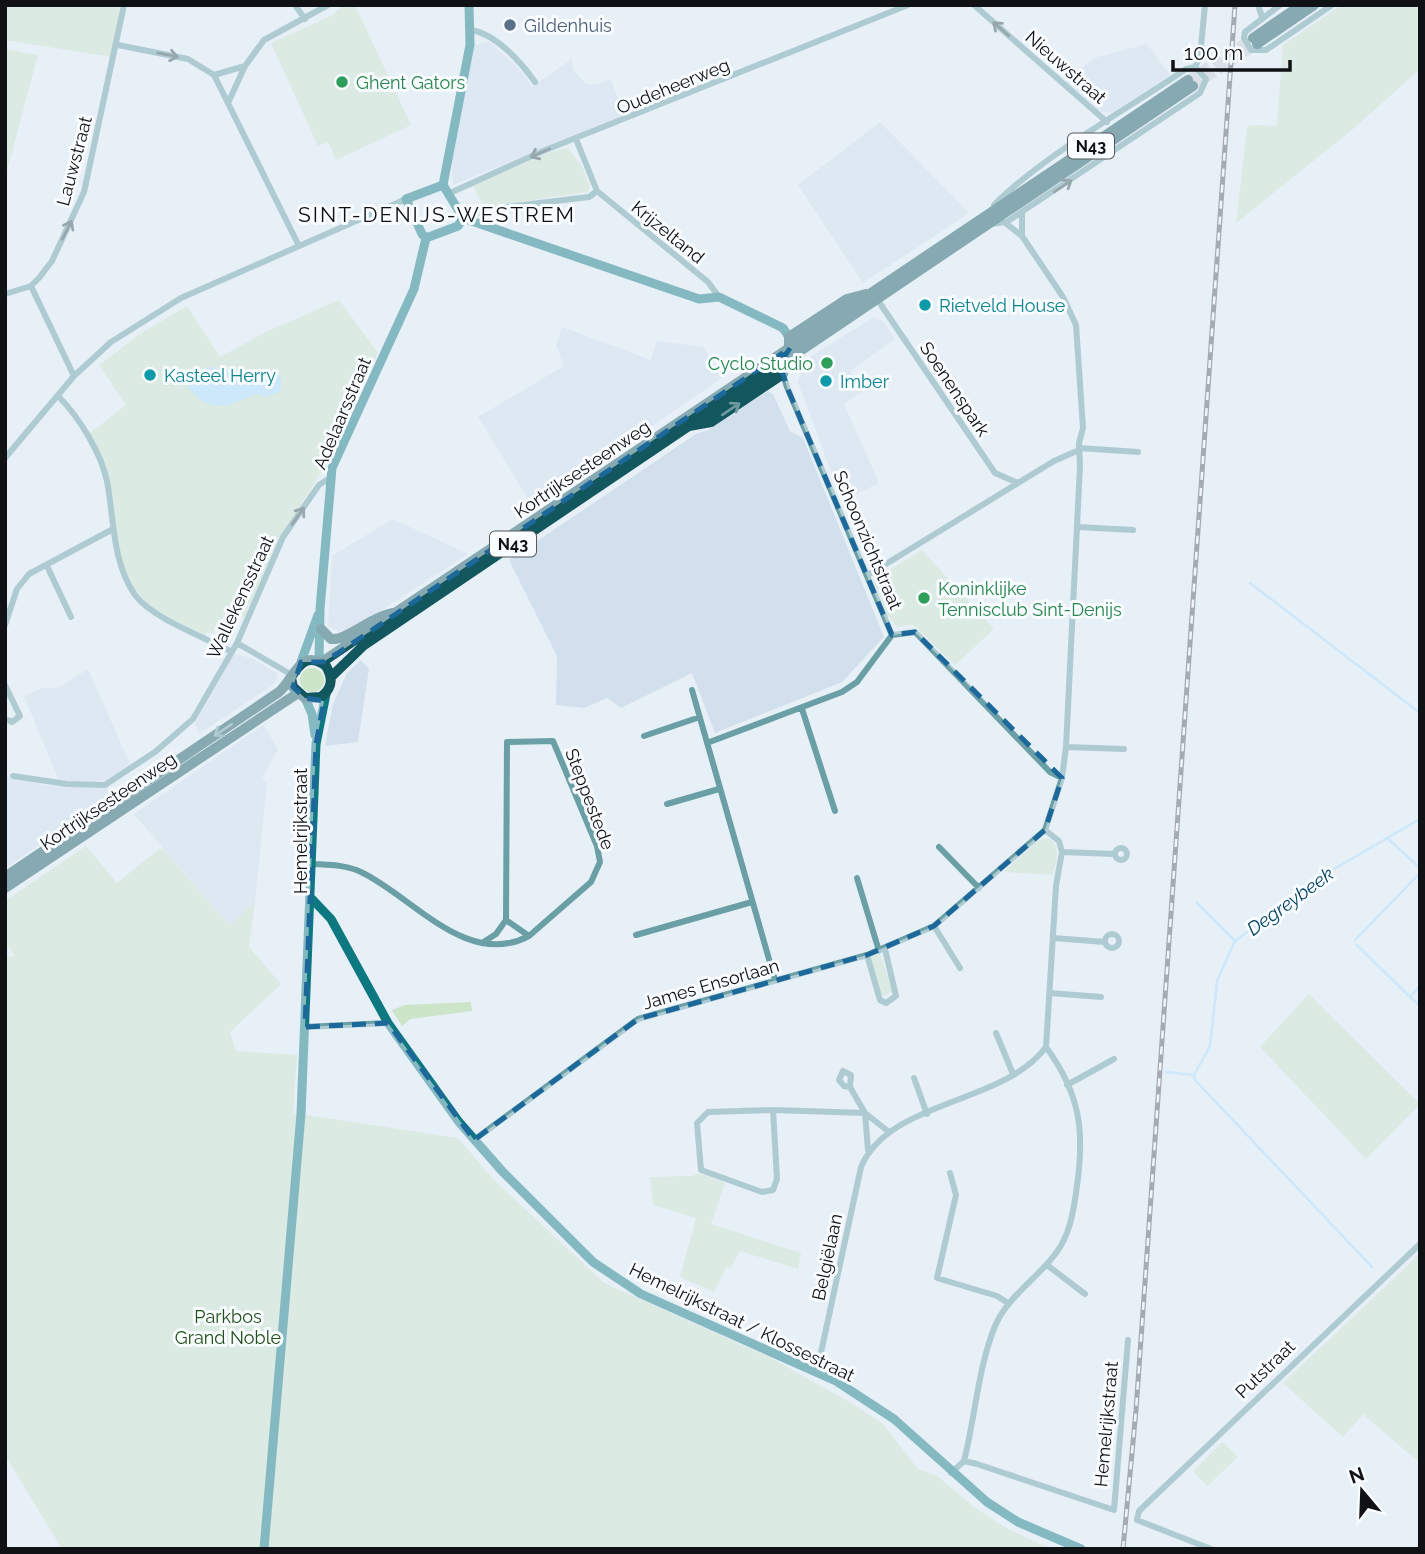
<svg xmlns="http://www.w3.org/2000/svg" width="1425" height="1554" font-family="Raleway,sans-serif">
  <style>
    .built { fill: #d2e0ed }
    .green { fill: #cce4c7 }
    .water { fill: #addefe }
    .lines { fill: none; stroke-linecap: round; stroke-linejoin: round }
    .stream { stroke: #addefe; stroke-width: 2.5 }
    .primary-tunnel { stroke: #c7ced5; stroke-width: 10; stroke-dasharray: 10 5; stroke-linecap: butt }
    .street { stroke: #6a9fa5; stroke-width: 6 }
    .secondary { stroke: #0e7881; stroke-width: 9 }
    .primary { stroke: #12575d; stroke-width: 10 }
    .rail-casing { stroke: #565a5f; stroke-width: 5 }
    .rail { stroke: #f8fcff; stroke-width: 2.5; stroke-dasharray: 8; stroke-linecap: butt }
    .oneway { stroke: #385155 }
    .oneway2 { stroke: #6e999e }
    .marked { fill: none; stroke: #1d689b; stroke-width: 5; stroke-dasharray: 14 9; stroke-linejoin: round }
    .service-dot { fill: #5c6f8a; stroke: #f8fcff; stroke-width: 2.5 }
    .leisure-dot { fill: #2e9e5b; stroke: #f8fcff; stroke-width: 2.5 }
    .culture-dot { fill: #0f9aa8; stroke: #f8fcff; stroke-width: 2.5 }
    .labels { text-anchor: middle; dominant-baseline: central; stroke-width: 6; stroke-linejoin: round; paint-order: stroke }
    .shield { fill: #f8fcff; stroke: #55585a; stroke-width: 2 }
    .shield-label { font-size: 16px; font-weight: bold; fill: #0f1114 }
    .service-label { font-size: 18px; fill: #4e5e75; stroke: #f8fcff; text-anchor: start }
    .street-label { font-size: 18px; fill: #0f1114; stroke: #f8fcff }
    .leisure-label { font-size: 18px; fill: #27864d; stroke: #f8fcff; text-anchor: start }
    .culture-label { font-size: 18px; fill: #0d838f; stroke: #f8fcff; text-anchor: start }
    .park-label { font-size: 18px; fill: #224e18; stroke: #f8fcff }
    .water-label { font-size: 19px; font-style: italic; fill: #034362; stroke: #f8fcff }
    .quarter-label { font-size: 21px; letter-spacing: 2px; fill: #0f1114; stroke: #f8fcff }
  </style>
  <rect width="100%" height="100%" fill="#e7eff7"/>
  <path class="built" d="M489,42l33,30 10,15 40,-28 1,11 14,14 9,1 15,-6 12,36 -170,70 -1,-23 23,-117z
    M1147,44l23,31 -58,38 -12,-2 -34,-29 28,-24z
    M880,122l89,91 -106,70 -65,-98z
    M874,317l9,4 12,18 -45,32 13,20 -19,13 35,79 -37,18 -44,-119 7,-22z
    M562,327l89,33 6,-19 46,6 20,30 -189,131 -56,-91 86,-51 -8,-21z
    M768,391l5,3 17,37 13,7 81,199 -42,45 -127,51 -23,-60 -71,35 -14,-10 -23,10 -28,-3 1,-49 -48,-96 187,-126 12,-4z
    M393,519l75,35 -103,67 -22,11 -15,-5 4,-71z
    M234,654l17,4 27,16 -4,10 -75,50 -4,-10z
    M361,660l8,9 -11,73 -33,4 8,-42 14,-31z
    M88,669l42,95 -22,16 -48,3 -36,-87 19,-8h15z
    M263,725l15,24 -16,30 5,4 -12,119 -26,23 -95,-111z
    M5,776l38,9 64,3 4,9 -106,71z"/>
  <path class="green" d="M5,5h115l-8,52 -107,-17z
    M344,5h11l56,120 -75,35 -8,-18 -10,4 -47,-103 60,-27z
    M1342,5h78v64l-68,61 -116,93 11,-94 3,-4 27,1 6,-81z
    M5,49l33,6 -33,123z
    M568,148l15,20 7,20 -2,4 -104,15 -11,-21 74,-33z
    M339,300l39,53 -51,109 -54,89 -29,67 -16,-9 -16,25 -5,-2 -2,3c-22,-12 -53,-22 -68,-43 -23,-34 -21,-76 -28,-114 -3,-15 -13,-30 -20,-44l37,-29 -27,-40 41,-31 47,-28 33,51 46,-25z
    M922,550l72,79 -39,36 -42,-40 -16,2 -10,-12 -14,-35z
    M300 680a12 12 0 1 1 24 0a12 12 0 1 1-24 0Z
    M1048,838c14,9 8,23 5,37l-49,-3 34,-32z
    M86,846l31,37 42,-34h4l66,76 26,-23 -6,45 32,37 -51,48 6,19 61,4 -4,58 165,25 35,41 111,104 169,76 78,44 31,20 36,46 19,7 36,30 33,22 45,21h-989l-57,-94v-497l10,-2 -10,-14v-41z
    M880,954l12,37 -8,5 -4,-2 -10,-38z
    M1309,994l111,110 -54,55 -106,-112z
    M471,1002l1,9 -62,8 -8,7 -10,-16 13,-5z
    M699,1173l26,10 -14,41 90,29 -3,16 -58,-18 -9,17 -5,-1 -12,25 -34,-15 16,-59 -43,-13 -3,-28 42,-1z
    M1420,1254v209l-57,-49 -20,23 -60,-54z
    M1223,1442l15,15 -31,29 -14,-15z"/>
  <path class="water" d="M210,367l36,7 10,10 9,-11 9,-2 7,5 -1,16 -14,5 -10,-3c-27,11 -44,22 -67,-5l-2,-10 4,-6z"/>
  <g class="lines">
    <path class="stream" d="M1250,583l170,130
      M1387,838l33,30
      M1197,903l37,37
      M1355,940l65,-67
      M1357,945l53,52 10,-11
      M1410,997l10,9
      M1166,1072l28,3 16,-29 7,-65 18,-40 94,-69 91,-53
      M1194,1075l1,5 177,187"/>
    <path class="primary-tunnel" d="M1188,80l65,-42
      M1193,86l64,-42"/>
    <path class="street" d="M295,5l10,14
      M974,5l133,117
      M1258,5l4,12
      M1280,5l-35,27 -1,6 7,12h15l66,-45
      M471,30c25,4 50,32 64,52
      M118,45l70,14 26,16 85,171
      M1195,67l5,-10 5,-52
      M214,75l31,-9
      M228,103l17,-37 19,-26 64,-35
      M576,139l21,52 111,91 11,15
      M450,193l93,-42 365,-146
      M994,210v-5c50,-50 132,-95 192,-136l9,-2
      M463,218l27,-9 99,-12 8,-6
      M1005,223l195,-130 6,-14 -11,-12
      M1022,236v-23
      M31,286l43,90
      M5,294l26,-8 8,-8 13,-17 32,-69 40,-187
      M877,299l118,174 23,10
      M786,361l-3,13 4,13 105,248 23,-3 135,140 12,6
      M59,397c20,20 42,56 48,84 7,37 5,81 28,114 18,24 70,42 97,57
      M1079,448l59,4
      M5,458l69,-82 37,-34 70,-44 225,-99
      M1077,527l56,3
      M47,566l24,51
      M868,575l186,-114 25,-11
      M5,625l12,-36 12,-15 84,-45
      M237,643l55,32
      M5,685l15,31 -8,6 -7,-3
      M692,690l83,290
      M802,709l33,102
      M644,736l56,-19
      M707,743l135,-51 15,-10 35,-47
      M1066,747l58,2
      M13,776l54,8 38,1 50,-33 38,-33 44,-76 46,-106 36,-52 11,-7
      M667,804l52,-15
      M939,847l40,41
      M1115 854a6 6 0 1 1 12 0a6 6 0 1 1-12 0Z
      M1062,852l53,2
      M314,864c16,1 32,1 47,8 51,24 106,97 168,64l-23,-16
      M857,878l22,73
      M934,926l26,42
      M1105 941a7 7 0 1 1 14 0a7 7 0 1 1-14 0Z
      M636,935l116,-33
      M1053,938l52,4
      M482,943l14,-9 10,-14 1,-178 46,-1 44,105 3,16 -9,20 -62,54
      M867,955l13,45 6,3 10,-7 -11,-47
      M1050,993l51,4
      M305,1027l83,-4
      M996,1033l17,41
      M914,1078l13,36
      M1067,1085l47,-26
      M850,1087l1,-12 -8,-4 -4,9 5,6 6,1 15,26 24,19
      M773,1110l4,69 -4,11 -11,2 -61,-22 -4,-47 11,-11 65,-2 92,3
      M865,1113l3,37
      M474,1140l164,-121 229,-64 67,-29 111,-96 17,-52 4,-31 14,-281 -1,-23 4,-15 -7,-103 -13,-28 -41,-61 -18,-14 -12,2
      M950,1173l6,22 -19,83 60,18 11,7
      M1047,1265l38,29
      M817,1371l44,-204c29,-68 142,-62 185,-120l10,-161 6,-34 -3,-11 -14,-11
      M964,1461c11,-43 14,-93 31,-135 13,-30 42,-47 61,-73 13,-17 17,-39 20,-60 9,-58 6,-97 -30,-146
      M951,1473l13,-12 13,3 137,46 14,-170
      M1211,1549l-74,-29 2,-9 281,-267"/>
    <path class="secondary" d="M443,185l27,-140 -1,-40
      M443,185l20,33
      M463,218l236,81 20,-2 64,31 6,9
      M426,238l-4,-4 -16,-35 37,-14
      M426,238l32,-12 5,-8
      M319,661l1,-52 12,-141 82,-179 12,-51
      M301,662l17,-47
      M305,698l7,16 3,21
      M312,899l19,20 57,104 71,99 43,49 91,91 48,32 195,87 58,38 93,83 31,20 63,27
      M264,1549l37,-435 15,-370 10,-50"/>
    <path class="primary" d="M1253,38l48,-33
      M1257,44l57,-39
      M789,352v-15l58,-38 19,-5
      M689,426l22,-4 72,-48
      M321,629l10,10c16,2 39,-22 62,-26
      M322,662l866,-582
      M331,677l33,-32 829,-559
      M5,877l274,-185c16,-14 21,-45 47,-26 7,12 7,22 -5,31l-16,1 -12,-11 -2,-9
      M5,888l293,-195"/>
    <defs>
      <path id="rail" d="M1123,1549l13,-139 99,-1405"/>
    </defs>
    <use href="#rail" class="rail-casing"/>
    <use href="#rail" class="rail"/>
  </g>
  <defs><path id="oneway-shaft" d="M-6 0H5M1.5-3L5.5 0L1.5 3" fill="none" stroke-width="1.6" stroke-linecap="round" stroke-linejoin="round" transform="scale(1.75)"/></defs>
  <g class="oneway">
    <use href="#oneway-shaft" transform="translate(1001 29) rotate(-139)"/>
    <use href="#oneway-shaft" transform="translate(168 55) rotate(11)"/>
    <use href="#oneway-shaft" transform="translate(540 153) rotate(156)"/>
    <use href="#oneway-shaft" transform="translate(1063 186) rotate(-34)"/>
    <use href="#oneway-shaft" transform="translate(67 230) rotate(-63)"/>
    <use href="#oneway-shaft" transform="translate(298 516) rotate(-55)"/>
  </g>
  <g class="oneway2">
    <use href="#oneway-shaft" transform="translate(731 409) rotate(-34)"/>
    <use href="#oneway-shaft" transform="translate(223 730) rotate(146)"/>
  </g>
  <path d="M0 0H1425V1554H0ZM790,348l-10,16 7,23 105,248 23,-3 147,146 -17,52 -111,96 -67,29 -229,64 -164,121 -86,-117 -83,4 11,-283 8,-43 -19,-3 -12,-11 8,-25h22l15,-9z" fill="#e7eff7" fill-opacity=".55" fill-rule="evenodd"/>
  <path class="marked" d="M790,348l-10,16 7,23 105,248 23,-3 147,146 -17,52 -111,96 -67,29 -229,64 -164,121 -86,-117 -83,4 11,-283 8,-43 -19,-3 -12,-11 8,-25h22l15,-9z"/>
  <circle class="service-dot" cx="510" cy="25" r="7"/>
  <g class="leisure-dot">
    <circle cx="342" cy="82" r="7"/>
    <circle cx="827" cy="363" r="7"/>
    <circle cx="924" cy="598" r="7"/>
  </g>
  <g class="culture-dot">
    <circle cx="925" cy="305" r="7"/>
    <circle cx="150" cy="375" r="7"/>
    <circle cx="826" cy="381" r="7"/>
  </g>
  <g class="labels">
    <g class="shield">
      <rect x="1068" y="133.5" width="46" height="25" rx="5"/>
      <rect x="490" y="531.5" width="46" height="25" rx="5"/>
    </g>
    <g class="shield-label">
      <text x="1091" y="146">N43</text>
      <text x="513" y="544">N43</text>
    </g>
    <g class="service-label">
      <text x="524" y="25">Gildenhuis</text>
    </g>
    <g class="street-label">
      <text transform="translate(1066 67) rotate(41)">Nieuwstraat</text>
      <text transform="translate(673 86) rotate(-22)">Oudeheerweg</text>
      <text transform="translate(74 161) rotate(-75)">Lauwstraat</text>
      <text transform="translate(668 232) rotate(39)">Krijzeltand</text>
      <text transform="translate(955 389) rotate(56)">Soenenspark</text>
      <text transform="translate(342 413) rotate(-67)">Adelaarsstraat</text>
      <text transform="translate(582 469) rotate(-34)">Kortrijksesteenweg</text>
      <text transform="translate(868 540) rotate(67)">Schoonzichtstraat</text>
      <text transform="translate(240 597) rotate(-65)">Wallekensstraat</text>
      <text transform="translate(590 799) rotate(69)">Steppestede</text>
      <text transform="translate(108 801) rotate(-34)">Kortrijksesteenweg</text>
      <text transform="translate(300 831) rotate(-90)">Hemelrijkstraat</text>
      <text transform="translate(711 984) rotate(-16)">James Ensorlaan</text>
      <text transform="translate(827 1257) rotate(-78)">Belgiëlaan</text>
      <text transform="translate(742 1322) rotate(26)">Hemelrijkstraat / Klossestraat</text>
      <text transform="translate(1265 1369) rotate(-44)">Putstraat</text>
      <text transform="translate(1106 1424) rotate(-85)">Hemelrijkstraat</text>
    </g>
    <g class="leisure-label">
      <text x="356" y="82">Ghent Gators</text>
      <text x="813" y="363" text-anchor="end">Cyclo Studio</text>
      <text x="938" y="588">Koninklijke<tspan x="938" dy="21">Tennisclub Sint-Denijs</tspan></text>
    </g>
    <g class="culture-label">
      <text x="939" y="305">Rietveld House</text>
      <text x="164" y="375">Kasteel Herry</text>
      <text x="840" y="381">Imber</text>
    </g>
    <g class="park-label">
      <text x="228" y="1316">Parkbos<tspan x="228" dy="21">Grand Noble</tspan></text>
    </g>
    <g class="water-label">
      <text transform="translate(1290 901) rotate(-36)">Degreybeek</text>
    </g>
    <g class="quarter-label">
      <text x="437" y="214">SINT-DENIJS-WESTREM</text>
    </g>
  </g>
  <rect width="1425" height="1554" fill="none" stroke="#0f1114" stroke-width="14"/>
  <g transform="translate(1362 1491) rotate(341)" stroke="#f8fcff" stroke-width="5" paint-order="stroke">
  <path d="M0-5L12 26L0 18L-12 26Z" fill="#0f1114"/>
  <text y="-10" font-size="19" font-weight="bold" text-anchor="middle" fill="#0f1114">N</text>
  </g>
  <path d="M1173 60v10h117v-10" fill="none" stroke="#0f1114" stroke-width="3.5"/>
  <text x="1184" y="60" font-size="21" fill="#0f1114" stroke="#f8fcff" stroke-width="5" paint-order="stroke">100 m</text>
</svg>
